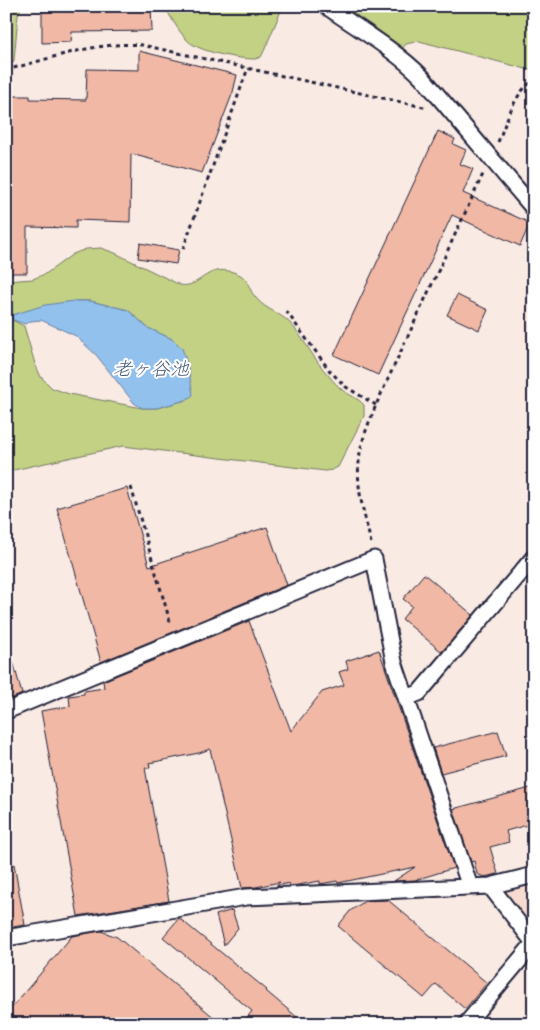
<svg xmlns="http://www.w3.org/2000/svg" width="540" height="1030" font-family="Sriracha,'Klee One',sans-serif">
  <style>
    .built { fill: #f7dbd1 }
    .green { fill: #c3d185; stroke: #727a60; fill-rule: evenodd }
    .water { fill: #93c1ed; stroke: #6681a6 }
    .lines { fill: none; stroke-linecap: round; stroke-linejoin: round }
    .stream { stroke: #6681a6; stroke-width: 5.5 }
    .building { fill: #f0b8a5; stroke: #22223b }
    .minor-casing { stroke: #22223b; stroke-width: 19 }
    .path { stroke: #22223b; stroke-width: 3; stroke-dasharray: 4 4; stroke-linecap: butt }
    .minor { stroke: #fff; stroke-width: 15 }
    .labels { text-anchor: middle; dominant-baseline: central; stroke-width: 4; stroke-linejoin: round; paint-order: stroke }
    .water-label { font-size: 19px; font-style: italic; fill: #4a5a79; stroke: #fff }
  </style>
  <rect width="100%" height="100%" fill="#faeae4"/>
  <filter id="ink" filterUnits="userSpaceOnUse"><feTurbulence type="fractalNoise" baseFrequency=".02" numOctaves="2"/><feDisplacementMap in="SourceGraphic" scale="10" xChannelSelector="R" yChannelSelector="G"/><feConvolveMatrix kernelMatrix="1 2 1 2 8 2 1 2 1" color-interpolation-filters="sRGB"/></filter>
  <g filter="url(#ink)">
    <path class="built" d="M534,881v51l-29,-38 1,-5z"/>
    <path class="green" d="M6,6h16l-4,9 -4,46 -8,5z
      M164,6h119l-19,45 -3,6 -6,2c-17,0 -58,-7 -69,-20 -9,-10 -15,-22 -22,-33z
      M338,6h196v65l-115,-30 -13,3 -5,6z
      M101,248l14,5 65,32c20,4 25,-21 53,-13 18,5 13,16 24,27 9,11 24,14 34,25 14,16 23,36 38,52 4,5 9,10 13,14 7,5 16,8 22,15v11l-26,51 -6,3 -7,1 -202,-25 -114,25 -3,7v-197l27,-2 14,-6 26,-19 13,-5zM74,301h16l38,9 20,18 24,11 14,61 -29,8h-15l-73,-14 -17,-6 -11,-11 -6,-13 -11,-38 -14,-7z"/>
    <path class="water" d="M74,301h16l38,9 20,18 24,11 10,9 6,19 5,28 -7,5 -29,8h-15l-8,-5 -37,-47 -21,-20 -35,-16 -10,1 -6,3 -15,-5 -1,-3 36,-11z"/>
    <g class="lines">
      <path class="stream" d="M6,317h4"/>
    </g>
    <path class="building" d="M42,6h109l1,25 -80,1 -1,10 -29,1z
      M139,51l98,24 -4,17 -31,81 -71,-19 -1,68 -54,-2v8l-49,-1v46h-21v-177h24v3l56,1 1,-31 52,1z
      M438,131l17,8 -2,5 13,6 -6,14 13,5 -10,24 67,30 -10,23 -68,-31 -74,160 -44,-20z
      M140,243l39,7 -3,14 -38,-6z
      M457,295l31,15 -9,20 -32,-15z
      M127,488l22,78 118,-39 20,58 -186,77 -44,-154z
      M424,574l49,41 -31,37 -40,-33 10,-13 -9,-7z
      M249,621l42,110 31,-39 22,-7 -5,-13 9,-3 -2,-8 33,-11 75,218 -39,12 -21,1 21,-14 -77,16 -1,-2 -17,3v-3l-22,4 -8,1 -1,-3 -13,3 4,-4 -24,5 -14,1 -32,-139 -11,4 -50,10 1,5h-5l24,133 -91,15 -37,-205 29,-5 -1,-10 15,-2v-3l20,-3 -1,-7z
      M6,654h5l11,40 -16,7z
      M498,731l8,25 -65,17 -8,-25z
      M534,787v36l-28,8 3,11 -19,5 8,27 -14,3 -7,-3 -3,-13 -3,1 -18,-53z
      M14,864l11,61 -19,3v-63z
      M388,900l99,83 -22,26 -29,-25 -12,14 -86,-72 12,-15 15,-10z
      M232,910l6,18 -14,17 -8,-30z
      M179,918l88,72 -1,1 39,33h-63l10,-13 -89,-74z
      M101,931l16,6 105,87h-200l-14,-12 64,-76z"/>
    <g class="lines">
      <defs>
        <path id="minor" d="M326,6c33,23 68,43 96,71l112,132
          M406,698l13,-5 115,-136
          M6,711l368,-152 20,103 76,225
          M490,886l44,57
          M6,938l240,-41 244,-11 44,-11
          M466,1024l68,-81"/>
      </defs>
      <use href="#minor" class="minor-casing"/>
      <path class="path" d="M6,70c44,-11 90,-29 136,-25l286,63
        M498,142c8,-19 17,-52 36,-61
        M183,249l65,-181
        M286,311l44,60 16,16 30,18
        M131,487l40,138
        M371,543c-6,-26 -15,-54 -12,-81 1,-20 10,-39 17,-57l108,-233"/>
      <use href="#minor" class="minor"/>
    </g>
  </g>
  <g class="labels">
    <g class="water-label">
      <text x="151" y="368">老ヶ谷池</text>
    </g>
  </g>
  <rect width="540" height="1030" fill="none" stroke="#fff" stroke-width="25"/>
  <rect x="12" y="12" width="515" height="1005" fill="none" stroke="#22223b" stroke-width="2" filter="url(#ink)"/>
</svg>
